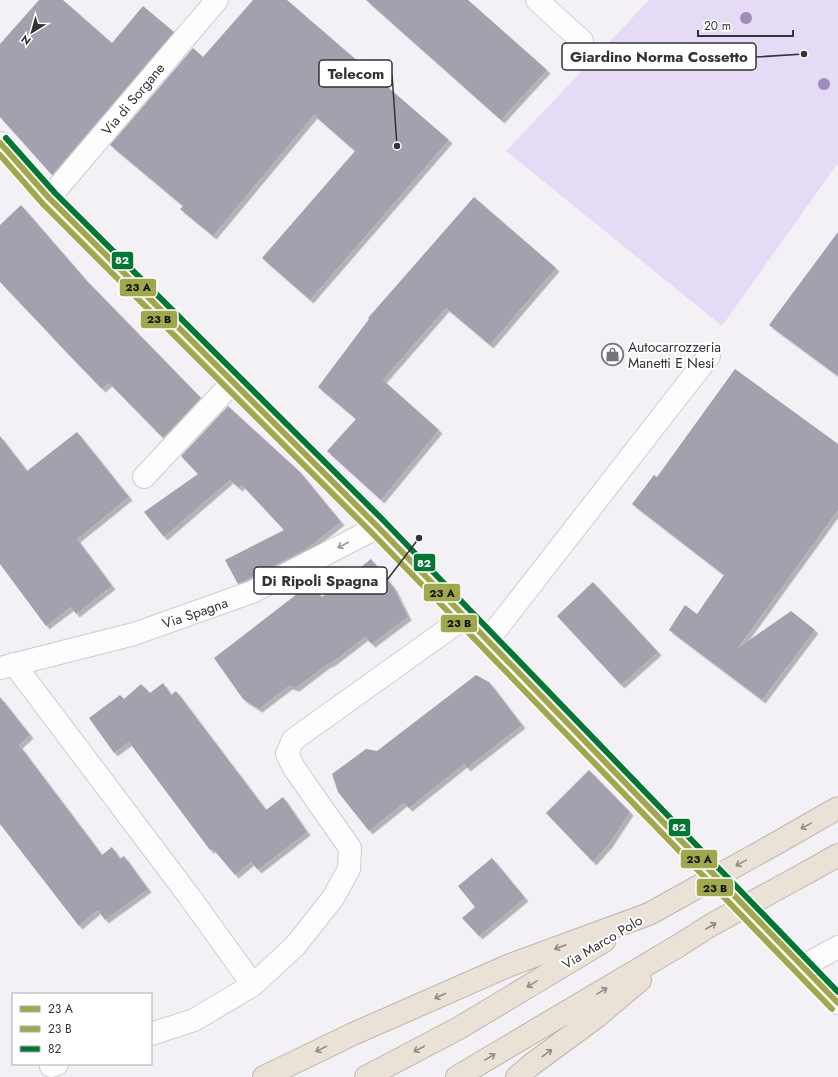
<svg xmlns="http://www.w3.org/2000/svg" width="838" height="1077" font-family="Jost,sans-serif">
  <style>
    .green { fill: #e5dbf7 }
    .building { fill: #a5a0ad; filter: url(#shadow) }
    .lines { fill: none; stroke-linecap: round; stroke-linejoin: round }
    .minor-tunnel { stroke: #cdcbd0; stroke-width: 22; stroke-dasharray: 22 11; stroke-linecap: butt }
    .minor-casing { stroke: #cecdd1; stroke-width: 24 }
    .highway-casing { stroke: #beb4ab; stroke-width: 24 }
    .minor { stroke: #fdfdfe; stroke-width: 22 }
    .highway { stroke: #eae2d7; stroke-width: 22 }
    .highway-bridge-casing { stroke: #beb4ab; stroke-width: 24; stroke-linecap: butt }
    .highway-bridge { stroke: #eae2d7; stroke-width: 22 }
    .bus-1-casing { stroke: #fff; stroke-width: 9 }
    .bus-2-casing { stroke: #fff; stroke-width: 9 }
    .bus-3-casing { stroke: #fff; stroke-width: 9 }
    .bus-1 { stroke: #a0a74c; stroke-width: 6 }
    .bus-2 { stroke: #a0a74c; stroke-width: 6 }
    .bus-3 { stroke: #057734; stroke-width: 6 }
    .tree { fill: #a08cba }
    .oneway { stroke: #98989a }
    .oneway2 { stroke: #8e8a86 }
    .labels { text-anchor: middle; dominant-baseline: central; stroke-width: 4; stroke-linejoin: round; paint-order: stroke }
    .street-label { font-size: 14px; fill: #333236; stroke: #fff }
    .poi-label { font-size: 14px; fill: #333236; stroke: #fff; text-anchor: start }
    .leader { fill: none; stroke: #333236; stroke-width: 1.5 }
    .callout-dot { fill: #333236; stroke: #fff; stroke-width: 1.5 }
    .callout { fill: #fff; stroke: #333236; stroke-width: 1.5 }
    .callout-label { font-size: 15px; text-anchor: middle; font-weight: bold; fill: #333236 }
    .line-badge { stroke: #fff; stroke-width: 1.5 }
    .badge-label { font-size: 11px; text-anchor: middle; font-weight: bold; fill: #fff }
    .pale-badge-label { font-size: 11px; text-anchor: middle; font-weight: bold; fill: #111 }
  </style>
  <defs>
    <filter id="shadow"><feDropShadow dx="3.5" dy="3.5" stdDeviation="0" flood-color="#0004"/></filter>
  </defs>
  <rect width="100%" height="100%" fill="#f3f1f6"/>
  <path class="green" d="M649,0h189v163l-116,163 -216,-175z"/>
  <path class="building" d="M39,0h24l49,43 31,-37 31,26 -122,143 -52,-58v-73z
    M253,0h34l162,140 -139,160 -48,-42 93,-107 -41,-36 -101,121 -33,-27 3,-3 -73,-61 83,-97 10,9z
    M366,0h102l79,70 -46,50z
    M474,197l82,71 -66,77 -44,-37 -63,72 56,50 -58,70 -54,-49 29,-32 -38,-32 51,-68 -1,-1z
    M21,205l65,75 115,118 -38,40 -54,-55 -7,6 -33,-34 -29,-31 -40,-42v-57z
    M838,232v144l-69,-51z
    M735,369l103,75v66l-100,138 53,-37 24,19 -53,70 -93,-70 16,-25 12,9 27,-39 -92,-71 22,-29 3,2z
    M228,406l72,66 41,50 -36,28 -67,34 -13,-24 59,-30 -42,-45 -3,3 -9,-8 -66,57 -20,-25 54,-38 -17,-18z
    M77,432l52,65 -52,42 35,47 -36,28 -5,-7 -25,19 -46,-62v-128l27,35z
    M371,559l23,29 14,29 -36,27 -7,-7 -35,27 -1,-1 -33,25 -7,-2 -30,23 -16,-10 -29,-41 96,-74 12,13z
    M593,582l65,70 -37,33 -64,-69z
    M476,675l13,7 33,43 -55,43 -3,-4 -55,44 -5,-5 -35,28 -31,-39 -6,-18 34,-25 11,2z
    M163,683l8,12 5,-4 90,119 17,-13 24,35 -49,38 -7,-8 -16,13 -22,-26 -3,1 -81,-108 -15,11 -25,-35 31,-23 4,4 17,-15 9,9z
    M0,697l30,38 -11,10 83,110 10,-8 8,12 4,-3 24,33 -43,31 -7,-10 -19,16 -79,-102z
    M589,770l41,42 -21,32 -16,18 -47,-49z
    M492,858l33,40 -46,38 -17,-18 13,-11 -17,-21z"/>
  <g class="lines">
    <path class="minor-tunnel" d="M683,843l81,84"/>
    <defs>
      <path id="minor" d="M537,0l45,41
        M0,143l49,55 329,329 190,196 72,76 43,44
        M49,198l168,-198
        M144,477l89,-95
        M488,640l221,-284
        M14,664l175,232 64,89
        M0,668l134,-34 118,-42 126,-65
        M764,927l74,76
        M802,967l36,-20
        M151,1034l43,-14 59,-35 42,-39 38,-48 16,-29 1,-21 -56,-80 -7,-14 6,-14 172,-123
        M51,1066l6,-2"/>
      <path id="highway" d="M775,844l63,-36
        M808,872l30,-17
        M264,1077l89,-43 157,-69 139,-51
        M366,1077l93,-49 145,-87
        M457,1077l221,-131
        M517,1077l14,-12 64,-47 45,-38"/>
    </defs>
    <use href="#minor" class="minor-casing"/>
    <use href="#highway" class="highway-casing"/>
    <use href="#minor" class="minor"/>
    <use href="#highway" class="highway"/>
    <defs>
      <path id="highway-bridge" d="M649,914l126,-70
        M678,946l33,-21 97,-53"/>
    </defs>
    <use href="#highway-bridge" class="highway-bridge-casing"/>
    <use href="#highway-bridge" class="highway-bridge"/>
    <defs>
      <path id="bus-1" d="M0,143l49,55 329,329 460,476"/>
      <path id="bus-2" d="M0,155l43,49 329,329 460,476"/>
      <path id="bus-3" d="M6,138l49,55 329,328 454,471"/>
    </defs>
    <use href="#bus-1" class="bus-1-casing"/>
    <use href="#bus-2" class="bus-2-casing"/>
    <use href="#bus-3" class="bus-3-casing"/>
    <use href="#bus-1" class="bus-1"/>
    <use href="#bus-2" class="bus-2"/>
    <use href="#bus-3" class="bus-3"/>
  </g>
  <g class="tree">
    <circle cx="746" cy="18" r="6"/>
    <circle cx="824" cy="84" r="6"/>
  </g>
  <defs><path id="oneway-shaft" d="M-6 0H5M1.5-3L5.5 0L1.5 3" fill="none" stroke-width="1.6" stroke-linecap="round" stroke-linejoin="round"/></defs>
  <use class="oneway" href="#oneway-shaft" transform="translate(343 545) rotate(152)"/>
  <g class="oneway2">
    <use href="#oneway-shaft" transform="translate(806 826) rotate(151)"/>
    <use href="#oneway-shaft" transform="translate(741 863) rotate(151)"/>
    <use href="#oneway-shaft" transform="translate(711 926) rotate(-30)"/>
    <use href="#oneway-shaft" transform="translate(560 947) rotate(160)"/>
    <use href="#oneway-shaft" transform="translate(532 984) rotate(149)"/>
    <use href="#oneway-shaft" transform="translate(602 991) rotate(-31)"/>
    <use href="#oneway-shaft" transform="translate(440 996) rotate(156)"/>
    <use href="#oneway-shaft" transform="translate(321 1049) rotate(154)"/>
    <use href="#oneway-shaft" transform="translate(419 1049) rotate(152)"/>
    <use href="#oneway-shaft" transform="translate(547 1053) rotate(-36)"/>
    <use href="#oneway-shaft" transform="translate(490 1057) rotate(-31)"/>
  </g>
  <defs>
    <symbol id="shop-ring" viewBox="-11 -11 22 22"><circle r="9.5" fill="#fff" stroke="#767579" stroke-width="1.5"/><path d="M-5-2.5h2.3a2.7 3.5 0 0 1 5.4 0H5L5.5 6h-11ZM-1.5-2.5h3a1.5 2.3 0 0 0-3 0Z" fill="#767579"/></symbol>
  </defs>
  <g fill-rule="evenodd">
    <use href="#shop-ring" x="600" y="342" width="25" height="25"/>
  </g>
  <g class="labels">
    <g class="street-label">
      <text transform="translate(133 99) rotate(-50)">Via di Sorgane</text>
      <text transform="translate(195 613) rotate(-19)">Via Spagna</text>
      <text transform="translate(602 942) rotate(-31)">Via Marco Polo</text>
    </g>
    <g class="poi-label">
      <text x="628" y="347">Autocarrozzeria<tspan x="628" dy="16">Manetti E Nesi</tspan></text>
    </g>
  </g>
  <path class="leader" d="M804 54L756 57M397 146L392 74M419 538L387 580"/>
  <g class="callout-dot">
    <circle cx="804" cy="54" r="4"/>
    <circle cx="397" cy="146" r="4"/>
    <circle cx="419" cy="538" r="4"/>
  </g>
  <g class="callout">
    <rect x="562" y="43" width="194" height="27" rx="4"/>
    <rect x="319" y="60" width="73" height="27" rx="4"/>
    <rect x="254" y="567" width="133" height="27" rx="4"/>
  </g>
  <g class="callout-label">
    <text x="659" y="62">Giardino Norma Cossetto</text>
    <text x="356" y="79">Telecom</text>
    <text x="320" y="586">Di Ripoli Spagna</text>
  </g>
  <g class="line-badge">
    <rect x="111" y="251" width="23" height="19" rx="4" fill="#057734"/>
    <rect x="119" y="278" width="38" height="19" rx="4" fill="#a0a74c"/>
    <rect x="140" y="310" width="38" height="19" rx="4" fill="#a0a74c"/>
    <rect x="413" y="553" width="23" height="19" rx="4" fill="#057734"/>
    <rect x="423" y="583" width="38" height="19" rx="4" fill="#a0a74c"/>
    <rect x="440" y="614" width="38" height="19" rx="4" fill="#a0a74c"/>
    <rect x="668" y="818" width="23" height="19" rx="4" fill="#057734"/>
    <rect x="680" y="849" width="38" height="20" rx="4" fill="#a0a74c"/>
    <rect x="696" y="878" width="38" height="19" rx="4" fill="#a0a74c"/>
  </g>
  <g class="badge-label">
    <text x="122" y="264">82</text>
    <text x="424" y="567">82</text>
    <text x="679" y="831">82</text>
  </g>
  <g class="pale-badge-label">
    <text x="138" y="291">23 A</text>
    <text x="159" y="323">23 B</text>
    <text x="442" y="597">23 A</text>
    <text x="459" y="627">23 B</text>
    <text x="699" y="863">23 A</text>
    <text x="715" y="892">23 B</text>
  </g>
  <rect x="12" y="993" width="140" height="72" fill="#ffffff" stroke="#adadaf"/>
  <rect x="20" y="1006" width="20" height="6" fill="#a0a74c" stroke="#adadaf"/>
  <text x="48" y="1013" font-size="12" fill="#333236">23 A</text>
  <rect x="20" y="1026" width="20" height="6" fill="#a0a74c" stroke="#adadaf"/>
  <text x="48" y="1033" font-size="12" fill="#333236">23 B</text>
  <rect x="20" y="1046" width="20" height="6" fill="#057734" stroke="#adadaf"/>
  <text x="48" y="1053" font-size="12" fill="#333236">82</text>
  <g transform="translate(32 32) rotate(217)" stroke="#ffffff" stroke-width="3" paint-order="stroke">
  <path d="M0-3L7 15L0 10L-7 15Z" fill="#333236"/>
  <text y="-6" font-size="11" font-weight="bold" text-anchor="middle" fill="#333236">N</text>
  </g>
  <path d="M698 30v6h95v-6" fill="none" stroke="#333236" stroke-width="2"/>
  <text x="704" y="30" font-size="12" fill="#333236" stroke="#ffffff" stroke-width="3" paint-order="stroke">20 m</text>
</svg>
